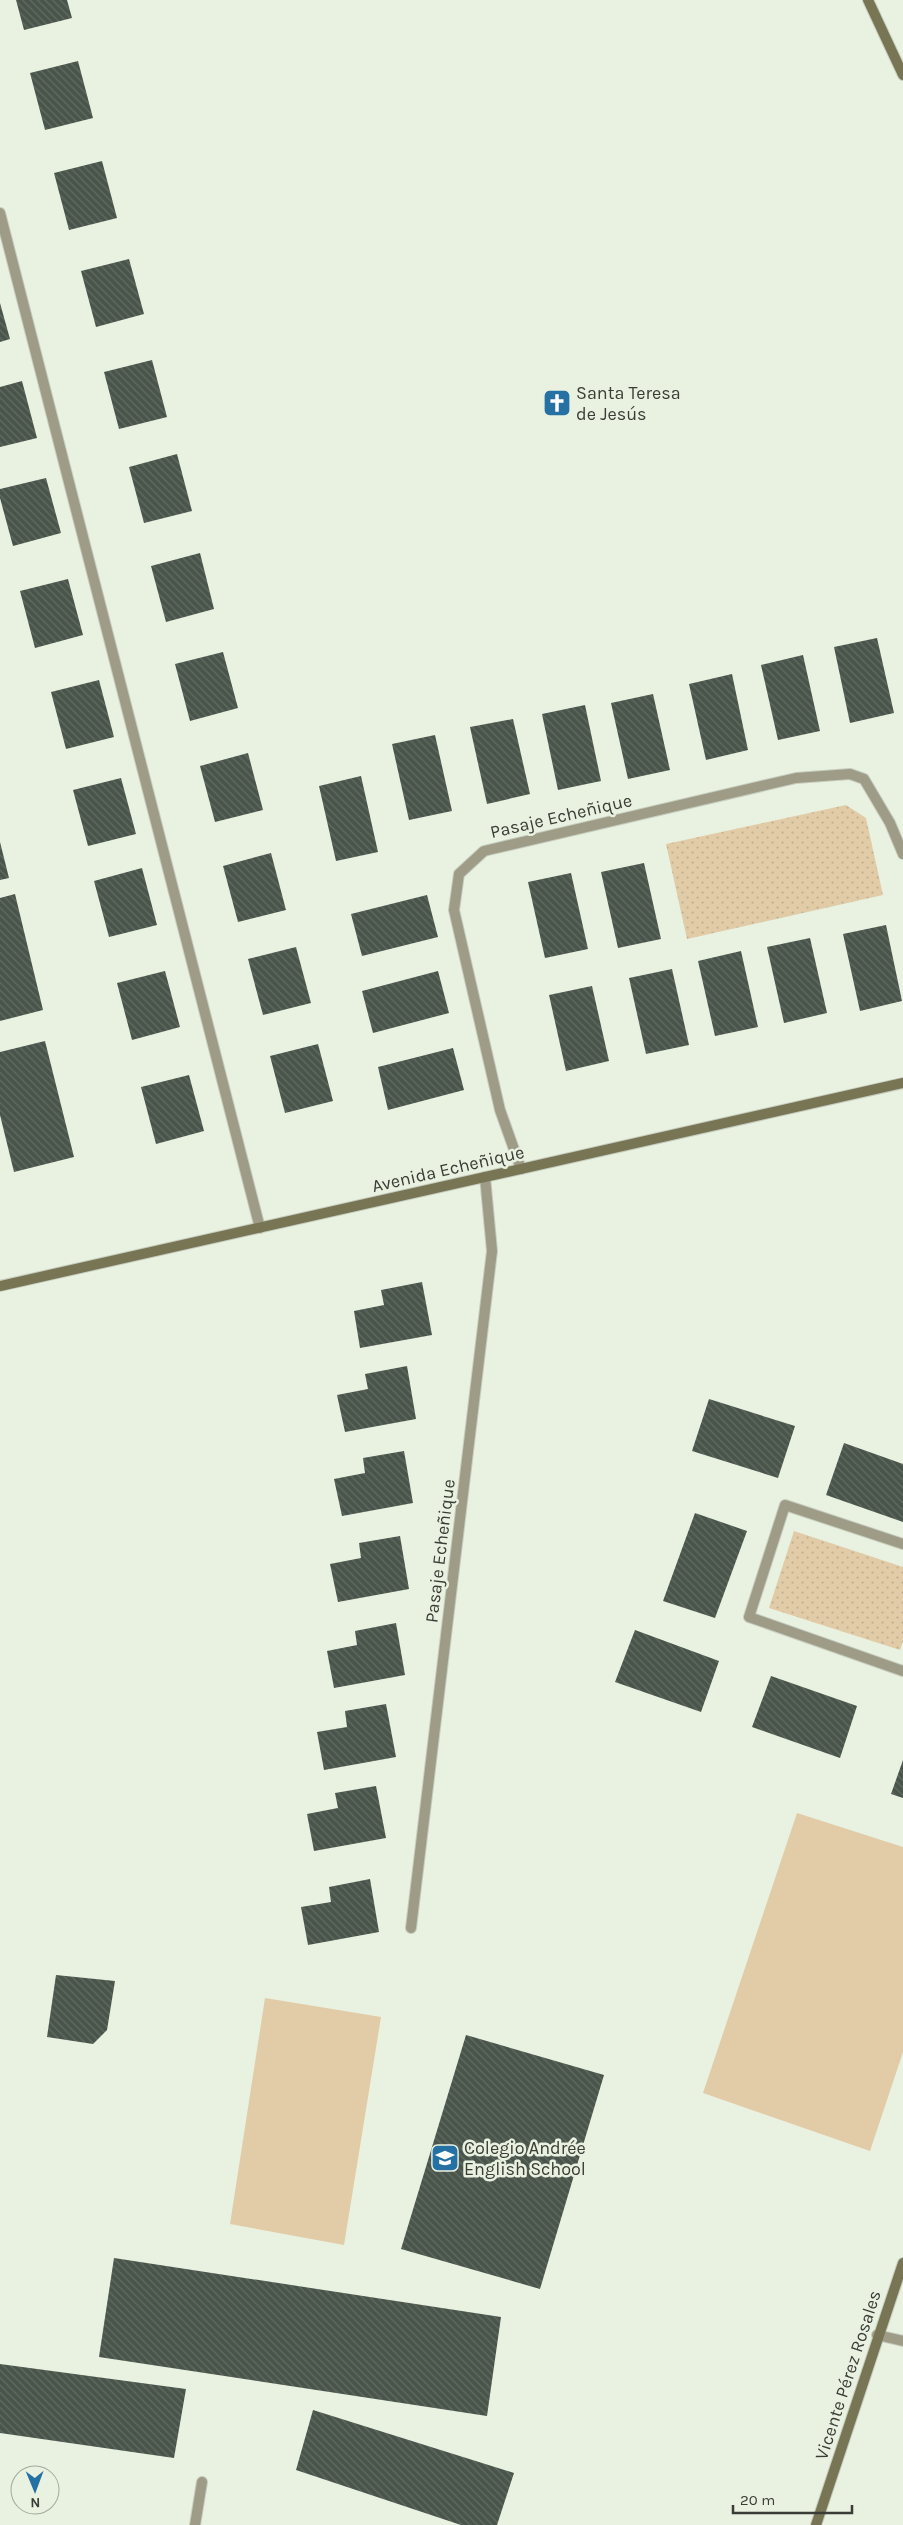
<svg xmlns="http://www.w3.org/2000/svg" width="903" height="2525" font-family="Karla,sans-serif">
  <style>
    .grass { fill: url(#grass-dots) }
    .pitch { fill: #e1cca7 }
    .building { fill: url(#building-back-hatch) }
    .lines { fill: none; stroke-linecap: round; stroke-linejoin: round }
    .lane-casing { stroke: #c6cdbf; stroke-width: 12 }
    .street-casing { stroke: #c6cdbf; stroke-width: 12 }
    .secondary-casing { stroke: #c6cdbf; stroke-width: 12 }
    .lane { stroke: #9e9c86; stroke-width: 10 }
    .street { stroke: #9e9c86; stroke-width: 10 }
    .secondary { stroke: #787555; stroke-width: 10 }
    .labels { text-anchor: middle; dominant-baseline: central; stroke-width: 5; stroke-linejoin: round; paint-order: stroke }
    .poi-label { font-size: 18px; fill: #3a3d36; stroke: #e9f1e1; text-anchor: start }
    .street-label { font-size: 18px; fill: #3a3d36; stroke: #e9f1e1 }
  </style>
  <defs>
    <pattern id="grass-dots" width="8" height="8" patternUnits="userSpaceOnUse" patternTransform="scale(1.25)"><rect width="8" height="8" fill="#e1cca7"/><path d="M2 2h.1M6 6h.1" fill="none" stroke="#c2b090" stroke-width="1.8" stroke-linecap="round"/></pattern>
    <pattern id="building-back-hatch" width="6" height="6" patternUnits="userSpaceOnUse" patternTransform="scale(1.25)"><rect width="6" height="6" fill="#49554b"/><path d="M-1 5l2 2M0 0l6 6M5-1l2 2" fill="none" stroke="#626b63"/></pattern>
  </defs>
  <rect width="100%" height="100%" fill="#e9f1e1"/>
  <path class="grass" d="M846,805l20,13 17,77 -196,44 -21,-95z
    M794,1531l109,36v74l-3,9 -131,-42z"/>
  <path class="pitch" d="M797,1813l106,34v205l-33,99 -167,-58z
    M265,1998l116,19 -37,228 -114,-21z"/>
  <path class="building" d="M16,0h51l5,18 -48,12z
    M78,61l15,57 -48,12 -15,-57z
    M102,161l15,57 -48,12 -15,-57z
    M129,259l15,55 -48,13 -15,-56z
    M0,303l10,36 -10,3z
    M152,360l15,57 -48,12 -15,-57z
    M22,381l15,57 -37,9v-60z
    M177,454l15,57 -48,12 -15,-56z
    M46,478l15,55 -48,13 -13,-48v-9z
    M200,553l14,56 -48,13 -15,-56z
    M68,579l15,56 -48,13 -15,-57z
    M877,638l17,75 -44,10 -16,-76z
    M223,652l15,56 -48,13 -15,-57z
    M803,655l17,76 -42,9 -17,-75z
    M732,674l16,76 -42,10 -17,-76z
    M99,680l15,57 -48,12 -15,-57z
    M653,694l17,76 -42,9 -17,-76z
    M585,705l16,76 -43,9 -16,-76z
    M513,719l17,75 -43,10 -17,-77z
    M435,735l17,76 -43,9 -17,-76z
    M248,753l15,57 -48,12 -15,-56z
    M361,776l17,76 -42,9 -17,-75z
    M121,778l15,56 -48,12 -15,-56z
    M0,842l9,36 -9,2z
    M271,853l15,57 -48,12 -15,-56z
    M644,863l17,76 -43,9 -17,-76z
    M142,868l15,57 -48,12 -15,-56z
    M571,873l17,76 -43,9 -17,-76z
    M15,894l28,116 -43,11v-123z
    M427,895l11,42 -76,19 -11,-42z
    M886,925l16,76 -42,10 -17,-77z
    M810,938l17,75 -43,10 -17,-76z
    M296,947l15,56 -48,12 -15,-56z
    M741,951l17,76 -43,9 -17,-75z
    M672,969l17,76 -43,9 -17,-76z
    M165,971l15,56 -48,13 -15,-57z
    M438,971l11,42 -76,20 -11,-42z
    M592,986l17,75 -43,10 -17,-76z
    M45,1041l29,116 -60,15 -14,-57v-63z
    M318,1044l15,57 -48,12 -15,-57z
    M453,1048l11,42 -76,20 -10,-43z
    M189,1075l15,56 -48,13 -15,-57z
    M422,1282l10,53 -72,13 -6,-37 30,-6 -3,-15z
    M407,1366l9,53 -71,13 -8,-37 31,-6 -3,-15z
    M709,1399l86,27 -17,52 -86,-27z
    M844,1443l59,21v58l-77,-27z
    M404,1451l9,52 -71,13 -8,-37 31,-6 -2,-15z
    M695,1513l52,18 -32,87 -52,-17z
    M400,1536l9,53 -71,13 -8,-38 31,-6 -2,-15z
    M396,1623l9,52 -71,13 -7,-37 30,-6 -2,-14z
    M635,1630l84,31 -18,51 -86,-30z
    M771,1676l86,30 -17,52 -88,-31z
    M386,1704l10,53 -72,13 -7,-38 30,-5 -2,-16z
    M903,1760v38l-12,-4z
    M376,1786l10,52 -72,13 -7,-37 31,-6 -3,-15z
    M370,1879l9,53 -71,13 -7,-38 30,-5 -2,-15z
    M56,1975l59,6 -8,49 -14,14 -46,-7z
    M466,2035l138,40 -64,214 -139,-40z
    M114,2258l387,59 -14,99 -388,-59z
    M0,2364l186,25 -12,69 -174,-25z
    M313,2410l201,63 -17,52h-36l-165,-55z"/>
  <g class="lines">
    <defs>
      <path id="lane" d="M195,2525l7,-43"/>
      <path id="street" d="M0,213l260,1015
        M521,1169l-21,-59 -46,-200 5,-36 25,-23 312,-73 54,-4 14,5 26,44 13,31
        M903,1544l-118,-39 -36,112 154,54
        M411,1928l81,-677 -7,-74
        M877,2335l26,6"/>
      <path id="secondary" d="M868,0l35,75
        M0,1286l903,-203
        M816,2525l87,-262"/>
    </defs>
    <use href="#lane" class="lane-casing"/>
    <use href="#street" class="street-casing"/>
    <use href="#secondary" class="secondary-casing"/>
    <use href="#lane" class="lane"/>
    <use href="#street" class="street"/>
    <use href="#secondary" class="secondary"/>
  </g>
  <defs>
    <symbol id="church-square" viewBox="-11 -11 22 22"><rect x="-9" y="-9" width="18" height="18" rx="4" fill="#2571a4" stroke="#e9f1e1"/><path d="M-1.2-6h2.4v3.5h3.3v2.4h-3.3V6h-2.4V-.1h-3.3v-2.4h3.3Z" fill="#fff"/></symbol>
    <symbol id="school-square" viewBox="-11 -11 22 22"><rect x="-9" y="-9" width="18" height="18" rx="4" fill="#2571a4" stroke="#e9f1e1"/><path d="M0-5L7-2L0 1L-7-2ZM-4 1L0 2.5L4 1V4Q0 6-4 4Z" fill="#fff"/></symbol>
  </defs>
  <g fill-rule="evenodd">
    <use href="#church-square" x="541" y="387" width="32" height="32"/>
    <use href="#school-square" x="429" y="2142" width="32" height="32"/>
  </g>
  <g class="labels">
    <g class="poi-label">
      <text x="576" y="393">Santa Teresa<tspan x="576" dy="21">de Jesús</tspan></text>
      <text x="464" y="2148">Colegio Andrée<tspan x="464" dy="21">English School</tspan></text>
    </g>
    <g class="street-label">
      <text transform="translate(561 816) rotate(-13)">Pasaje Echeñique</text>
      <text transform="translate(448 1169) rotate(-13)">Avenida Echeñique</text>
      <text transform="translate(440 1551) rotate(-83)">Pasaje Echeñique</text>
      <text transform="translate(848 2375) rotate(-72)">Vicente Pérez Rosales</text>
    </g>
  </g>
  <g transform="translate(35 2490) rotate(179)"><circle r="24" fill="#e9f1e1" stroke="#a3a99d"/>
  <path d="M0-4L9 19L0 12L-9 19Z" fill="#2571a4"/>
  <text y="-8" font-size="14" font-weight="bold" text-anchor="middle" fill="#3a3d36">N</text>
  </g>
  <path d="M733 2505v8h119v-8" fill="none" stroke="#3a3d36" stroke-width="2.5"/>
  <text x="740" y="2505" font-size="15" fill="#3a3d36" stroke="#e9f1e1" stroke-width="4" paint-order="stroke">20 m</text>
</svg>
